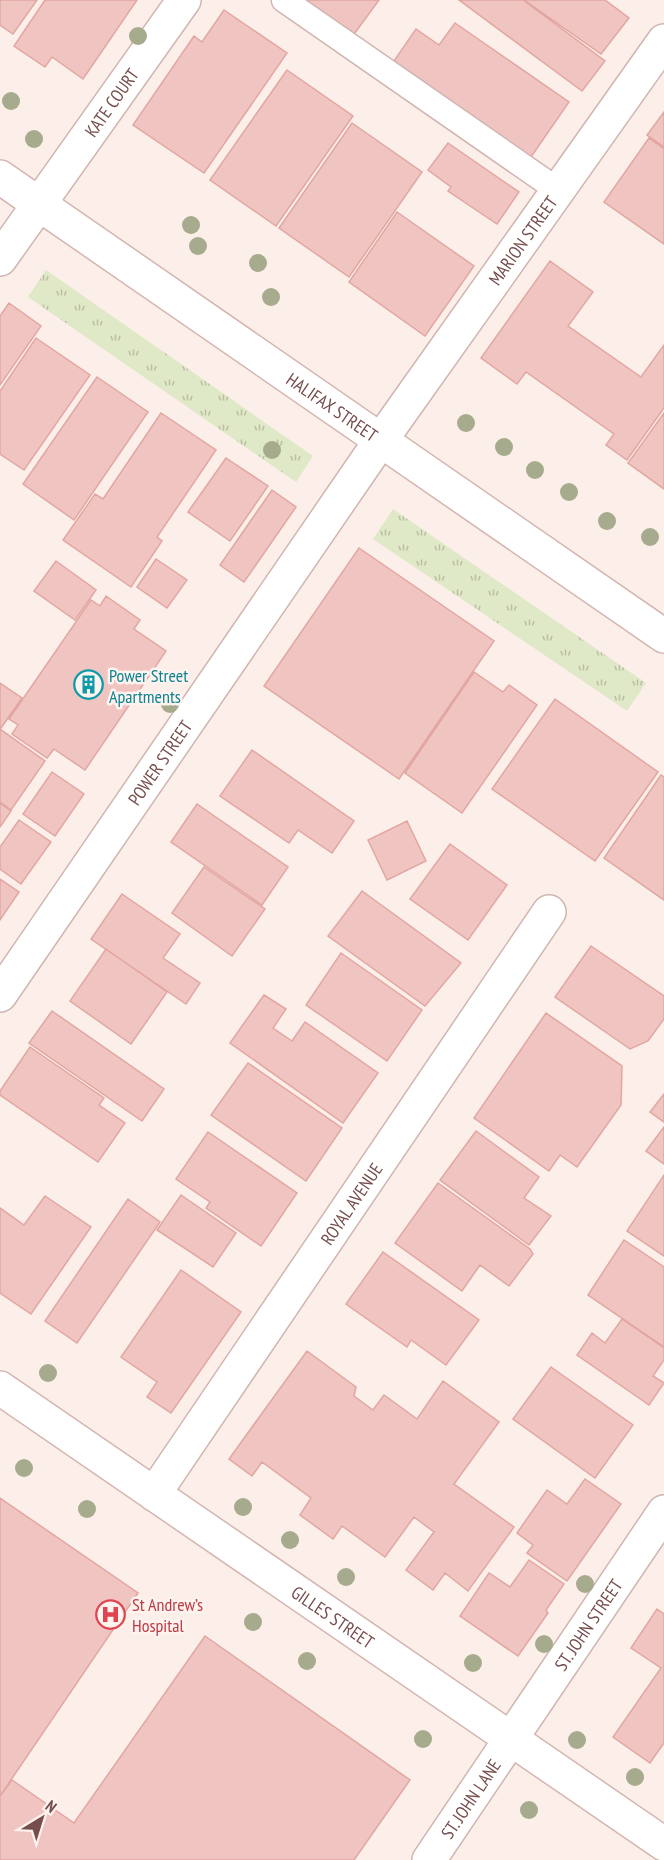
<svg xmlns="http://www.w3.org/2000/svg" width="664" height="1860" font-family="'PT Sans Narrow',sans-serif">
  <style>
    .grass { fill: url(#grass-tufts) }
    .building { fill: #f0c5c1; stroke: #e2a6a2; stroke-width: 1.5 }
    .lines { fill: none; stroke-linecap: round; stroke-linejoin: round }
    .lane-casing { stroke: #d0b5b1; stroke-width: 27 }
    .street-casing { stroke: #d0b5b1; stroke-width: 36 }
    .secondary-casing { stroke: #d5b5b1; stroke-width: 36 }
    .lane { stroke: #fff; stroke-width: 24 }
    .street { stroke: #fff; stroke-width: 33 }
    .secondary { stroke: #fff; stroke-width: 33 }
    .tree { fill: #a7ab8d }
    .labels { text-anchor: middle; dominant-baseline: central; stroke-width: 5; stroke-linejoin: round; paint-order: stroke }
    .street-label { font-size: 18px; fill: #754e4d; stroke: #fef3ef }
    .culture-label { font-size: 18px; fill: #0d838f; stroke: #fef3ef; text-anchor: start }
    .health-label { font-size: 18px; fill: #be3a42; stroke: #fef3ef; text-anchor: start }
  </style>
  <defs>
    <pattern id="grass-tufts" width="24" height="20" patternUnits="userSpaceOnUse" patternTransform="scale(1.5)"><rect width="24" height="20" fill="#e0e9c7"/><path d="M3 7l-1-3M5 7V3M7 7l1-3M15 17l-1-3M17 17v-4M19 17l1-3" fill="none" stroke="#babfa4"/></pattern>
  </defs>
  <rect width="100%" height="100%" fill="#fceee8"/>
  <path class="grass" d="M46,270l267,186 -17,26 -268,-185z
    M393,509l253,174 -19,28 -254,-172z"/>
  <path class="building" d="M0,0h37l-24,34 -13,-9z
    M45,0h92l-54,79 -31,-22 -7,10 -31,-21z
    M298,0h81l-27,37z
    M459,0h64l82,61 -23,30z
    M524,0h81l24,18 -28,36z
    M224,10l63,43 -83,120 -71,-48 61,-89 8,6z
    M455,23l114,79 -38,55 -137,-96 22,-32 23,16z
    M287,70l66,46 -77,110 -66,-46z
    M664,112v35l-17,-12z
    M352,123l70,49 -73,105 -70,-49z
    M649,138l15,11v95l-60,-42z
    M448,143l71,49 -22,32 -49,-33 3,-4 -23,-17z
    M397,212l77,54 -49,70 -76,-54z
    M550,261l43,31 -25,34 73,51 23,-32v63l-37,52 -21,-15 8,-11 -88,-62 -9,12 -36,-26z
    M9,303l32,23 -41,59v-69z
    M36,338l54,37 -66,95 -24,-16v-63z
    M97,377l51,35 -74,108 -51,-36z
    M161,413l55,37 -59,87 5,4 -31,46 -68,-47 32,-46 8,5z
    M664,413v76l-36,-26z
    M226,458l42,28 -38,55 -42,-29z
    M272,490l24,17 -52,75 -24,-17z
    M359,548l135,93 -95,138 -135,-93z
    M156,559l31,21 -20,28 -30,-21z
    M56,561l40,29 -21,30 -41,-29z
    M106,596l34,24 -6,9 32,22 -81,119 -31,-21 -7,9 -35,-24 6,-9 -9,-6 82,-119 9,6z
    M474,672l29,20 6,-7 28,20 -75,108 -57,-40z
    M0,683l22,15 -21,30 -1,-1z
    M555,699l103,73 -63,89 -103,-72z
    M0,729l45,32 -34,49 -11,-8z
    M252,750l102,71 -22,32 -34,-23 -9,13 -69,-47z
    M52,772l32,22 -29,42 -32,-22z
    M661,775l3,2v123l-60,-42z
    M0,803l11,8 -11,16z
    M197,804l91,63 -26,38 -91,-63z
    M19,820l32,22 -30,42 -21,-15v-22z
    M407,821l19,40 -39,19 -19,-40z
    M450,844l57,41 -39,55 -58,-41z
    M204,867l61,42 -33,47 -60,-43z
    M0,879l19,13 -19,28z
    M362,891l99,72 -36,43 -97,-70z
    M122,894l58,40 -17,24 37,25 -14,21 -95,-65z
    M591,946l73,50v23l-16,22 -18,8 -75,-52z
    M106,949l61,43 -36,52 -61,-43z
    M341,953l81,57 -35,51 -81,-56z
    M264,995l22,14 -13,19 19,13 13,-19 73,51 -35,50 -113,-80z
    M52,1011l112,78 -22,32 -113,-78z
    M546,1013l76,53 -1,39 -44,62 -17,-12 -11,16 -75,-53z
    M30,1047l74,51 -5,7 26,18 -27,39 -98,-67v-4z
    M248,1063l94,65 -36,53 -95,-66z
    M664,1094v28l-14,-10z
    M664,1127v37l-18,-13z
    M476,1131l63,46 -15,21 27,18 -22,29 -89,-65z
    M208,1132l89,61 -36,53 -55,-38 4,-6 -34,-23z
    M664,1175v81l-37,-25z
    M438,1183l92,66 3,5 -24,32 -29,-21 -18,26 -67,-48z
    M181,1195l55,38 -23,34 -56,-37z
    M45,1196l46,31 -60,87 -31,-21v-85l24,17z
    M128,1199l32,23 -83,121 -32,-22z
    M624,1240l40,27v80l-76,-52z
    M383,1252l96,68 -33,45 -35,-25 -4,7 -61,-43z
    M181,1270l60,42 -70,101 -24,-16 10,-15 -36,-25z
    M622,1319l42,29v12l-11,16 11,7 -15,22 -72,-50 15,-22 13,10z
    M307,1351l49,36 -2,9 19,14 11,-15 33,24 26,-38 56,41 -45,62 60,43 -46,64 -23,-18 -12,17 -27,-20 28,-38 -20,-15 -29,40 -43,-31 -9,13 -33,-24 11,-17 -49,-36 -10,14 -23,-17z
    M551,1367l82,58 -38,53 -82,-59z
    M585,1479l36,25 -54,77 -40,-28 6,-8 -16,-12 30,-43 20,14z
    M0,1498l138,95 -138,203z
    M529,1560l35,24 -18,26 2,3 -30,43 -58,-40 29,-43 21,14z
    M657,1609l7,5v129l-14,20 -37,-26 48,-69 -30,-20z
    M205,1636l205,144 -56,80h-354v-64l12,-16 62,43z"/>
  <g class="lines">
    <defs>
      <path id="lane" d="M284,0l275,191"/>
      <g id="street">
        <path id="s1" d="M0,259l184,-259"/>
        <path id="s2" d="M0,995l381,-555 283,-399"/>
        <path id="s3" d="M154,1494l395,-582"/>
        <path id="s4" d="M429,1860l235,-348"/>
      </g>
      <g id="secondary">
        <path id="s5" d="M0,177l664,459"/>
        <path id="s6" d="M0,1388l664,456"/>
      </g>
    </defs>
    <use href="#lane" class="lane-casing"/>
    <use href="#street" class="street-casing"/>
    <use href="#secondary" class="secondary-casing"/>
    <use href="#lane" class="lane"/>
    <use href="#street" class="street"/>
    <use href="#secondary" class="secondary"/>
  </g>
  <g class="tree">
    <circle cx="138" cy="36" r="9"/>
    <circle cx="11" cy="101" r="9"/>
    <circle cx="34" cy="139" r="9"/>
    <circle cx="191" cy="225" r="9"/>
    <circle cx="198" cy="246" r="9"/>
    <circle cx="258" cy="263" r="9"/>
    <circle cx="271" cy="297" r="9"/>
    <circle cx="466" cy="423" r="9"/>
    <circle cx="504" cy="447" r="9"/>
    <circle cx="272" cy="450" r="9"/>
    <circle cx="535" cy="470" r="9"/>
    <circle cx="569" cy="492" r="9"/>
    <circle cx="607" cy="521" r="9"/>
    <circle cx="650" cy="537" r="9"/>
    <circle cx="170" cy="704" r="9"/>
    <circle cx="48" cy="1373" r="9"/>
    <circle cx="24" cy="1468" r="9"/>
    <circle cx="243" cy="1507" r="9"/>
    <circle cx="87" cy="1509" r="9"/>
    <circle cx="290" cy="1540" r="9"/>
    <circle cx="346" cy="1577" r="9"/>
    <circle cx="585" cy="1584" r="9"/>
    <circle cx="253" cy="1622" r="9"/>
    <circle cx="544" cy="1644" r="9"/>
    <circle cx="307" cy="1661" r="9"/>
    <circle cx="473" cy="1663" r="9"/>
    <circle cx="423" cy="1739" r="9"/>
    <circle cx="577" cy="1740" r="9"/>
    <circle cx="635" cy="1777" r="9"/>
    <circle cx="529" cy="1810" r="9"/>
  </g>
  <defs>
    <symbol id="building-ring" viewBox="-11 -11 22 22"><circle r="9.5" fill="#fef3ef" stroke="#0f9aa8" stroke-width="1.5"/><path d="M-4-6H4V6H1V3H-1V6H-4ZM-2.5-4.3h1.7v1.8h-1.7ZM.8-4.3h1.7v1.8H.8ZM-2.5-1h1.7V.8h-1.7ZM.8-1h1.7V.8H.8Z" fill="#0f9aa8"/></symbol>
    <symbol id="hospital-ring" viewBox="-11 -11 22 22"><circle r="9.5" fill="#fef3ef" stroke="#e0444e" stroke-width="1.5"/><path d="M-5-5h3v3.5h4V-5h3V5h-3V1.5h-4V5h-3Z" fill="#e0444e"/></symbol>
  </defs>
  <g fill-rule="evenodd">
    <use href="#building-ring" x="72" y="668" width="33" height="33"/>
    <use href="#hospital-ring" x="94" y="1598" width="33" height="33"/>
  </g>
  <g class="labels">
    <g class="street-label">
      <text stroke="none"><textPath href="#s1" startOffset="192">KATE COURT</textPath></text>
      <text stroke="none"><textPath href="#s2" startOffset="918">MARION STREET</textPath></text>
      <text stroke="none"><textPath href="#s5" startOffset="404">HALIFAX STREET</textPath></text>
      <text stroke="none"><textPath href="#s2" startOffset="282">POWER STREET</textPath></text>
      <text stroke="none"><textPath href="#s3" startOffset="351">ROYAL AVENUE</textPath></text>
      <text stroke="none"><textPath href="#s6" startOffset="404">GILLES STREET</textPath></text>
      <text stroke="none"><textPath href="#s4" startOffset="284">ST. JOHN STREET</textPath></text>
      <text stroke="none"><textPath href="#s4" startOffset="74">ST. JOHN LANE</textPath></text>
    </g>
    <g class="culture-label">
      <text x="109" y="675">Power Street<tspan x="109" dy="21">Apartments</tspan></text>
    </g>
    <g class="health-label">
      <text x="132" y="1604">St Andrew’s<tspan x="132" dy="21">Hospital</tspan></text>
    </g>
  </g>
  <g transform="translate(42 1818) rotate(38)" stroke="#fef3ef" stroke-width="4.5" paint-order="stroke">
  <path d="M0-4.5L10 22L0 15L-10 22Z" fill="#754e4d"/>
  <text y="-9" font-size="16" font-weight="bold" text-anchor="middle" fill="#754e4d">N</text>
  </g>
</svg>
